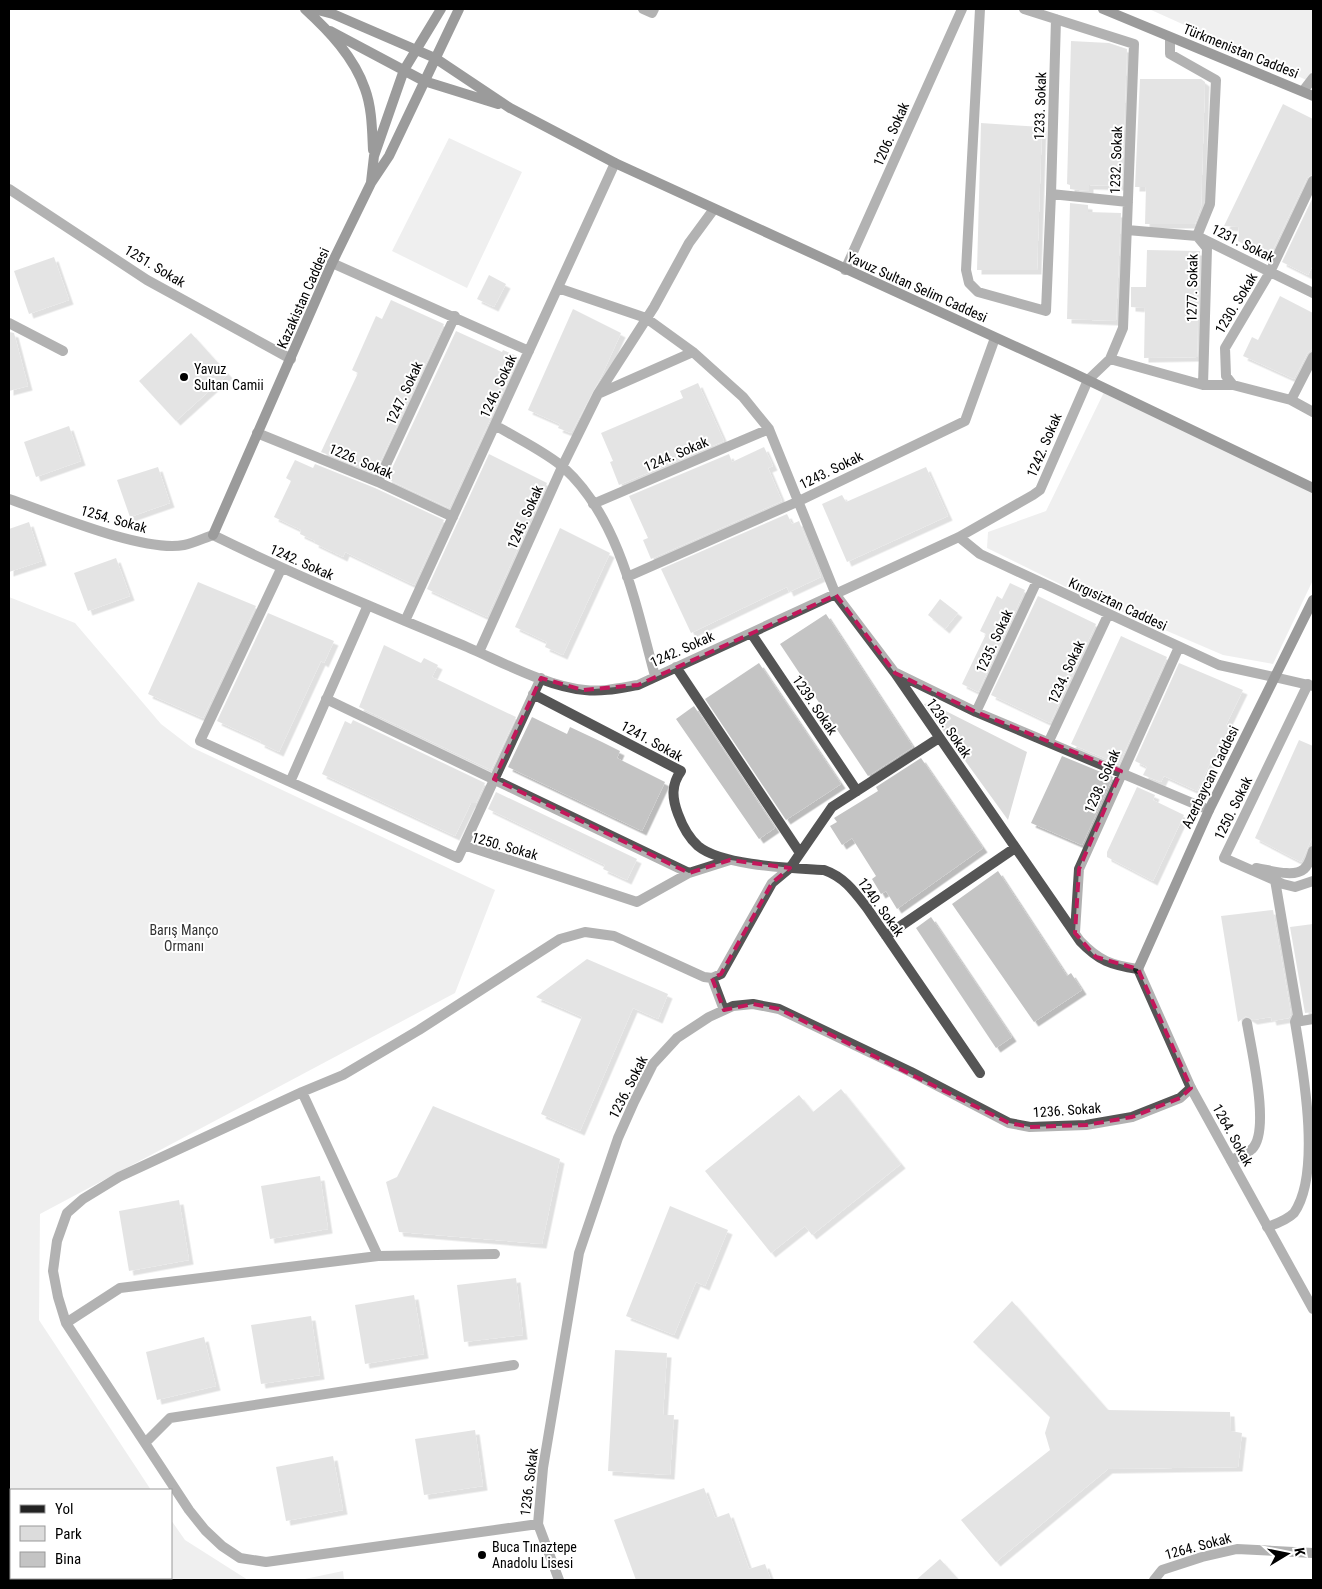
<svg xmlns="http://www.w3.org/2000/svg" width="1322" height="1589" font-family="'Roboto Condensed',sans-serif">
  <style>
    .green { fill: #dcdcdc }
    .building { fill: #c4c4c4; filter: url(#shadow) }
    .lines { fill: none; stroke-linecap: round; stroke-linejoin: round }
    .minor { stroke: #555; stroke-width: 10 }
    .tertiary { stroke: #555; stroke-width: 10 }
    .secondary { stroke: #222; stroke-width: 10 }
    .marked { fill: none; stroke: #c2185b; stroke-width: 4; stroke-dasharray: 10 6; stroke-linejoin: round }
    .poi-dot { fill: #000; stroke: #fff; stroke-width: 2 }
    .labels { text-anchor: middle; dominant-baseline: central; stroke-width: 4; stroke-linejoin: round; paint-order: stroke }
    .street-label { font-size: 14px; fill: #000; stroke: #fff }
    .poi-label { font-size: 14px; fill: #000; stroke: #fff; text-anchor: start }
    .park-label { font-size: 14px; fill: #333; stroke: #fff }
  </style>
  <defs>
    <filter id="shadow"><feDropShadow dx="4.5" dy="4.5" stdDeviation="0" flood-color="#0004"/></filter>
  </defs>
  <rect width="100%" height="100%" fill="#fff"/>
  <path class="green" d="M1149,9h164v74z
    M449,138l73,34 -55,116 -75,-37z
    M1106,388l207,104v88l-40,84 -50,-9 -149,-64 -87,-43 1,-16 58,-21z
    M9,597l66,26 86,101 30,23 304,143 -40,103 -415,221 -1,106 112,170h-140v88h160v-58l14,20 63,40h-239z
    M930,703l97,49 -19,68 -84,-116z
    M343,1571l1,9h-44z"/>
  <path class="building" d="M1071,41l38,2 18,6 -5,137 -33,-1v6l-19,-2v-4l-3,-1z
    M1140,79h61l4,3 -4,125 -6,17h-50l1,-37h-11z
    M1283,104l30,15v55l-6,4 -38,80 -31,-17 1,-14 -15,-1z
    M981,123l61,4 -5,143h-60z
    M1313,197v68l-5,10 -26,-13z
    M1070,203l18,2v7l33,1 -5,108 -49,-2z
    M1147,250l53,1 -3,106 -53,1 1,-50 -14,-1v-20h15z
    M54,257l15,43 -40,14 -15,-43z
    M489,275l17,9 -12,23 -17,-8z
    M1280,296l33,17v35l-6,6 -13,25 -51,-23 9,-19 6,3z
    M391,300l53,24 -69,149 -54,-21 37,-79 -6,-3 24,-54 6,3z
    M573,309l48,24 -20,44 -30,56 -13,-5 2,-4 -32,-14z
    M456,331l46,21 1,-2 16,7 -70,151 -62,-29z
    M9,332l5,1 14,53 -19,5z
    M191,333l37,41 -52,47 -37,-40z
    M698,383l26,58 -105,44 -9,-23 3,-1 -12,-28 82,-35 -3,-7z
    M69,426l12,35 -45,16 -12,-35z
    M764,447l9,19 -5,2 14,33 -131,58 -8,-19 5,-2 -19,-42 100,-42 3,8z
    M489,454l58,29 -60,134 -60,-28z
    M295,460l18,8 2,-4 60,24 69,32 -30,65 -69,-33 -2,5 -29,-14 1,-2 -15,-7 1,-4 -27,-13 17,-36 -5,-3z
    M158,467l12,36 -40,14 -13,-37z
    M926,467l22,49 -101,46 -25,-58 20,-9 4,7z
    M787,514l5,10 7,-3 22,56 -32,15 -2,-5 -96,46 -30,-64z
    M29,522l13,39 -33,11v-43z
    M560,528l50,25 -47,102 -18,-8 2,-5 -32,-15z
    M116,558l14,38 -42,15 -14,-38z
    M198,582l58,24 -53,112 -55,-24z
    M1010,583l15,7 -47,102 -16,-8 24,-50 -6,-3 17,-35 5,3z
    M1038,596l58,28 -46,99 -59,-28z
    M940,599l18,14 -13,16 -17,-14z
    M268,613l66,28 -10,22 -3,-2 -42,91 -19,-9 1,-2 -44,-20z
    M826,614l87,133 -45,29 -88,-132z
    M1121,636l46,21 -48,107 -48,-20z
    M384,645l37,18 3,-5 14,7 -6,12 84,40 -25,53 -132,-63z
    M759,663l82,121 -55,36 -81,-121z
    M1179,663l64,27 -17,35 6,2 -9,19 -4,-2 -22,47 -33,-15 -3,6 -18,-7 4,-8 -12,-6z
    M694,706l81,122 -16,11 -83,-120z
    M532,717l35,17 3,-7 32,15 18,9 -3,7 48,24 -23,49 -134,-64z
    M353,720l132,63 -9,20h-5l-16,33 -133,-62 23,-53 6,3z
    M1299,740l14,6v90l-12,26 -46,-24z
    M1062,756l51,21 -31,68 -51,-22z
    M921,758l62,90 -86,61 -11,-18 -5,3 -9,-15 4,-3 -24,-38 -10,7 -12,-19 7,-4 -3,-4 44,-27 -2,-4z
    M1137,787l18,8 -2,5 31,15 -31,66 -46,-24v-5z
    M496,792l141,67 -10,21 -24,-11 2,-4 -117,-56z
    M998,871l69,105 4,-3 11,17 -48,32 -82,-118z
    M1273,910l18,104 -2,4 -17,3 -1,-4 -18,3 -7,-4 -8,6 -17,-106z
    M931,917l81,120 -16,11 -80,-120z
    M1313,924v88l-8,1 -15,-86z
    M587,959l81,35 -10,25 -25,-11 -53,123 -39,-17 41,-97 -46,-20z
    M841,1089l60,75 -89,71 -7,-9 -34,27 -66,-82 94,-76 14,17z
    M433,1106l127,53 -18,85 -143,-12 -13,-50 11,-5z
    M320,1176l8,53 -58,10 -9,-53z
    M179,1200l10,60 -60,11 -10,-60z
    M670,1206l58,24 -23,56 -9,-4 -22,53 -48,-19z
    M516,1278l7,57 -59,7 -7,-57z
    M414,1295l10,59 -59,10 -10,-59z
    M1012,1301l96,109 122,2 1,19 11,2 -4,34 -130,2 -112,93 -35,-42 89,-70 -5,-17 5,-16 -77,-75z
    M311,1316l9,59 -59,9 -10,-59z
    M204,1337l12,49 -59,14 -11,-48z
    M615,1350l52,3 -4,62h11l-4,60 -62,-4z
    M475,1430l8,56 -59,9 -9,-56z
    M333,1456l10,54 -57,11 -10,-54z
    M704,1488l11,30 14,-5 20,56 16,-5 6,16h-135l-22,-60z
    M940,1559l19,21h-43z"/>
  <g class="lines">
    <path class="minor" d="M643,9l9,4 2,-4
      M980,9l-14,261 3,13 9,9 68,19 5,-117
      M1056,19l-5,175 77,8
      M1170,38v16l46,26 -6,124 -13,32
      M1303,91l10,-13
      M9,189l138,91 144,79
      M1127,230l70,6 116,57
      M332,263l197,88
      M845,270l117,-261
      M558,288l88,30 47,34 50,45 26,32 67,166 59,78 185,268c19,20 31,24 58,28
      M9,323l54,28
      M1313,357l-22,43 22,12
      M1110,359l93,26 4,-137 -10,-12
      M1203,385h30
      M598,394l56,-87 35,-64 25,-34
      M1291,400l-58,-15 -7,-9 -1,-28 45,-76 43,-91
      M495,425c21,13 51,27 69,43 56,51 72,138 91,208
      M257,433l121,49 75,35
      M378,482l77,-166
      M9,499c41,14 135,54 175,46 10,-2 20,-7 29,-10 83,41 169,76 254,112 35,15 81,40 118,43 18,2 35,-2 53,-5l321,-148 74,-42 7,-5 48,-110 22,-21 13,-31 11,-284 -110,-35
      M593,504l176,-75
      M959,537l21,17 239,111 55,12
      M281,569l-81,172 258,117 83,-180
      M627,577l172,-76 166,-80 30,-83
      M405,621l210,-458
      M751,633l106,158
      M479,652l83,-185 36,-73 95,-42
      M676,667l124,186
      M896,673l80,39 233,98
      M1308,684l-84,174 59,26 12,3 18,-6
      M533,694l148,77c-10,14 -9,27 -3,43 4,11 11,24 20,32 24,20 95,22 126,24 20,7 30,21 43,38l113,165
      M326,699l363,174
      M976,712l61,-131
      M1049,741l59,-126
      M290,782l78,-177
      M464,845l173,57 52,-29 41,-13
      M1256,868c13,2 38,10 48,1 5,-4 7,-12 9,-18
      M1075,932l4,-63 100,-222
      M886,936l129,-88
      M712,978l12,32
      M1295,1022l18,-3
      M1231,1160c6,-3 16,-6 21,-11 19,-18 -1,-100 -5,-126
      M1267,1227c9,-3 21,-8 27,-14 28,-40 9,-143 1,-191l3,-7 -23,-135
      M378,1256l117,-2
      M66,1323l54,-35 258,-32 -76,-164
      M145,1443l25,-25 344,-53
      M538,1524l-272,38 -26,-4 -18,-12 -17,-16 -16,-20 -123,-187 -8,-26 -5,-26 4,-30 10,-28 16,-14 36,-22 183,-85 41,-17 76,-45 141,-91 25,-7 29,4 90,41 8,1 9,-4 51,-91 18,-15 42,-61 107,-69
      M559,1580l-21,-56 5,-56 36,-215 39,-115 16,-36 19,-38 24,-26 32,-21 24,-11 20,-2 26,5 132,63 98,51 21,4 56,-2 46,-8 48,-19 11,-10"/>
    <path class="tertiary" d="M1274,677l39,9
      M1138,969l53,119 122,221
      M1154,1580l8,-10 40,-13 35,-8 76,4"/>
    <path class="secondary" d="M305,9c24,22 49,48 60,80 7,19 7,41 8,61
      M314,9l19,5 102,44 75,50 105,55 456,209 242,116
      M1103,9l210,87
      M330,31l94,50 74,23
      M371,182l3,-26 30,-86 37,-61
      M213,535l119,-272 39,-80 18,-27 70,-147
      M1138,969l71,-159 104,-210"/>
  </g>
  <path d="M0 0H1322V1589H0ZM836,595l59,78 81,39 145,59 -42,98 -4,64 21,24 42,12 53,119 -11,10 -48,19 -46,8 -56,2 -21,-4 -230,-114 -26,-5 -29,6 -12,-32 9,-4 51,-91 18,-15 -60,-8 -41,13 -195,-94 47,-101 42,12 55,-5z" fill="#fff" fill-opacity=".55" fill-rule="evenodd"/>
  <path class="marked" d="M836,595l59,78 81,39 145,59 -42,98 -4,64 21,24 42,12 53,119 -11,10 -48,19 -46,8 -56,2 -21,-4 -230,-114 -26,-5 -29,6 -12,-32 9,-4 51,-91 18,-15 -60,-8 -41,13 -195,-94 47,-101 42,12 55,-5z"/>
  <g class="poi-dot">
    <circle cx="184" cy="377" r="5"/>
    <circle cx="482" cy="1555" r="5"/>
  </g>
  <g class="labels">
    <g class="street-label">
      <text transform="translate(1241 51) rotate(22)">Türkmenistan Caddesi</text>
      <text transform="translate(1040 106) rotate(-88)">1233. Sokak</text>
      <text transform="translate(891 134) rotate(-66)">1206. Sokak</text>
      <text transform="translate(1116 160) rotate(-88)">1232. Sokak</text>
      <text transform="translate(1243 243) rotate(26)">1231. Sokak</text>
      <text transform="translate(155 266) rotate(31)">1251. Sokak</text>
      <text transform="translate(917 287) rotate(24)">Yavuz Sultan Selim Caddesi</text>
      <text transform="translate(1192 288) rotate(-89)">1277. Sokak</text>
      <text transform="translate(303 298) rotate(-66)">Kazakistan Caddesi</text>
      <text transform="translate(1236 303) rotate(-59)">1230. Sokak</text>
      <text transform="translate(498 386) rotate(-65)">1246. Sokak</text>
      <text transform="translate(404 393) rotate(-65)">1247. Sokak</text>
      <text transform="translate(1044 445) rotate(-67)">1242. Sokak</text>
      <text transform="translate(676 454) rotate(-23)">1244. Sokak</text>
      <text transform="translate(361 461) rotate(23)">1226. Sokak</text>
      <text transform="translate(831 470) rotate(-26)">1243. Sokak</text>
      <text transform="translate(525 517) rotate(-66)">1245. Sokak</text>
      <text transform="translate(114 519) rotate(16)">1254. Sokak</text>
      <text transform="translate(302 562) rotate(24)">1242. Sokak</text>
      <text transform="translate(1118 604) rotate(25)">Kırgısiztan Caddesi</text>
      <text transform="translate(994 641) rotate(-65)">1235. Sokak</text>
      <text transform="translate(682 649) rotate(-24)">1242. Sokak</text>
      <text transform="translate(1066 672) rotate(-65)">1234. Sokak</text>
      <text transform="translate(815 705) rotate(56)">1239. Sokak</text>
      <text transform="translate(949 728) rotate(56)">1236. Sokak</text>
      <text transform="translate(652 741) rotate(29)">1241. Sokak</text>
      <text transform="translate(1210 777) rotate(-64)">Azerbaycan Caddesi</text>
      <text transform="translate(1102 781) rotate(-66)">1238. Sokak</text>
      <text transform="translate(1233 808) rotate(-64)">1250. Sokak</text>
      <text transform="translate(505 846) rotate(16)">1250. Sokak</text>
      <text transform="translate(881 907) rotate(54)">1240. Sokak</text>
      <text transform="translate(628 1087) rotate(-63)">1236. Sokak</text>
      <text transform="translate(1067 1110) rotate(-4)">1236. Sokak</text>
      <text transform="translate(1233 1135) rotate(61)">1264. Sokak</text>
      <text transform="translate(529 1482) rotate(-83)">1236. Sokak</text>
      <text transform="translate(1198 1546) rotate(-15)">1264. Sokak</text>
    </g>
    <g class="poi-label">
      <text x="194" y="369">Yavuz<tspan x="194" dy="16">Sultan Camii</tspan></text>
      <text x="492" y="1547">Buca Tınaztepe<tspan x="492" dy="16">Anadolu Lisesi</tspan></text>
    </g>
    <g class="park-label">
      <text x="184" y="930">Barış Manço<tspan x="184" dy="16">Ormanı</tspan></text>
    </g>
  </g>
  <rect width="1322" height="1589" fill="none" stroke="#000000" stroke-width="20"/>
  <rect x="10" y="1489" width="162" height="90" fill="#ffffff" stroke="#999999"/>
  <rect x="20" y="1505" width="25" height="8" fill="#222222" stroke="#999999"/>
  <text x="55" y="1514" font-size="15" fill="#000000">Yol</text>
  <rect x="20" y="1526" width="25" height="15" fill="#dcdcdc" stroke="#999999"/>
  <text x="55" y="1539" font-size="15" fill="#000000">Park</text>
  <rect x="20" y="1552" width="25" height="15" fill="#c4c4c4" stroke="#999999"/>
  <text x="55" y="1564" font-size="15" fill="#000000">Bina</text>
  <g transform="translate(1287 1554) rotate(80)" stroke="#ffffff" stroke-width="4" paint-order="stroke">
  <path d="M0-4L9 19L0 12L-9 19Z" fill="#000000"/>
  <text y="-8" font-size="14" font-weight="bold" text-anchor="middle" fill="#000000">K</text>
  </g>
</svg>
